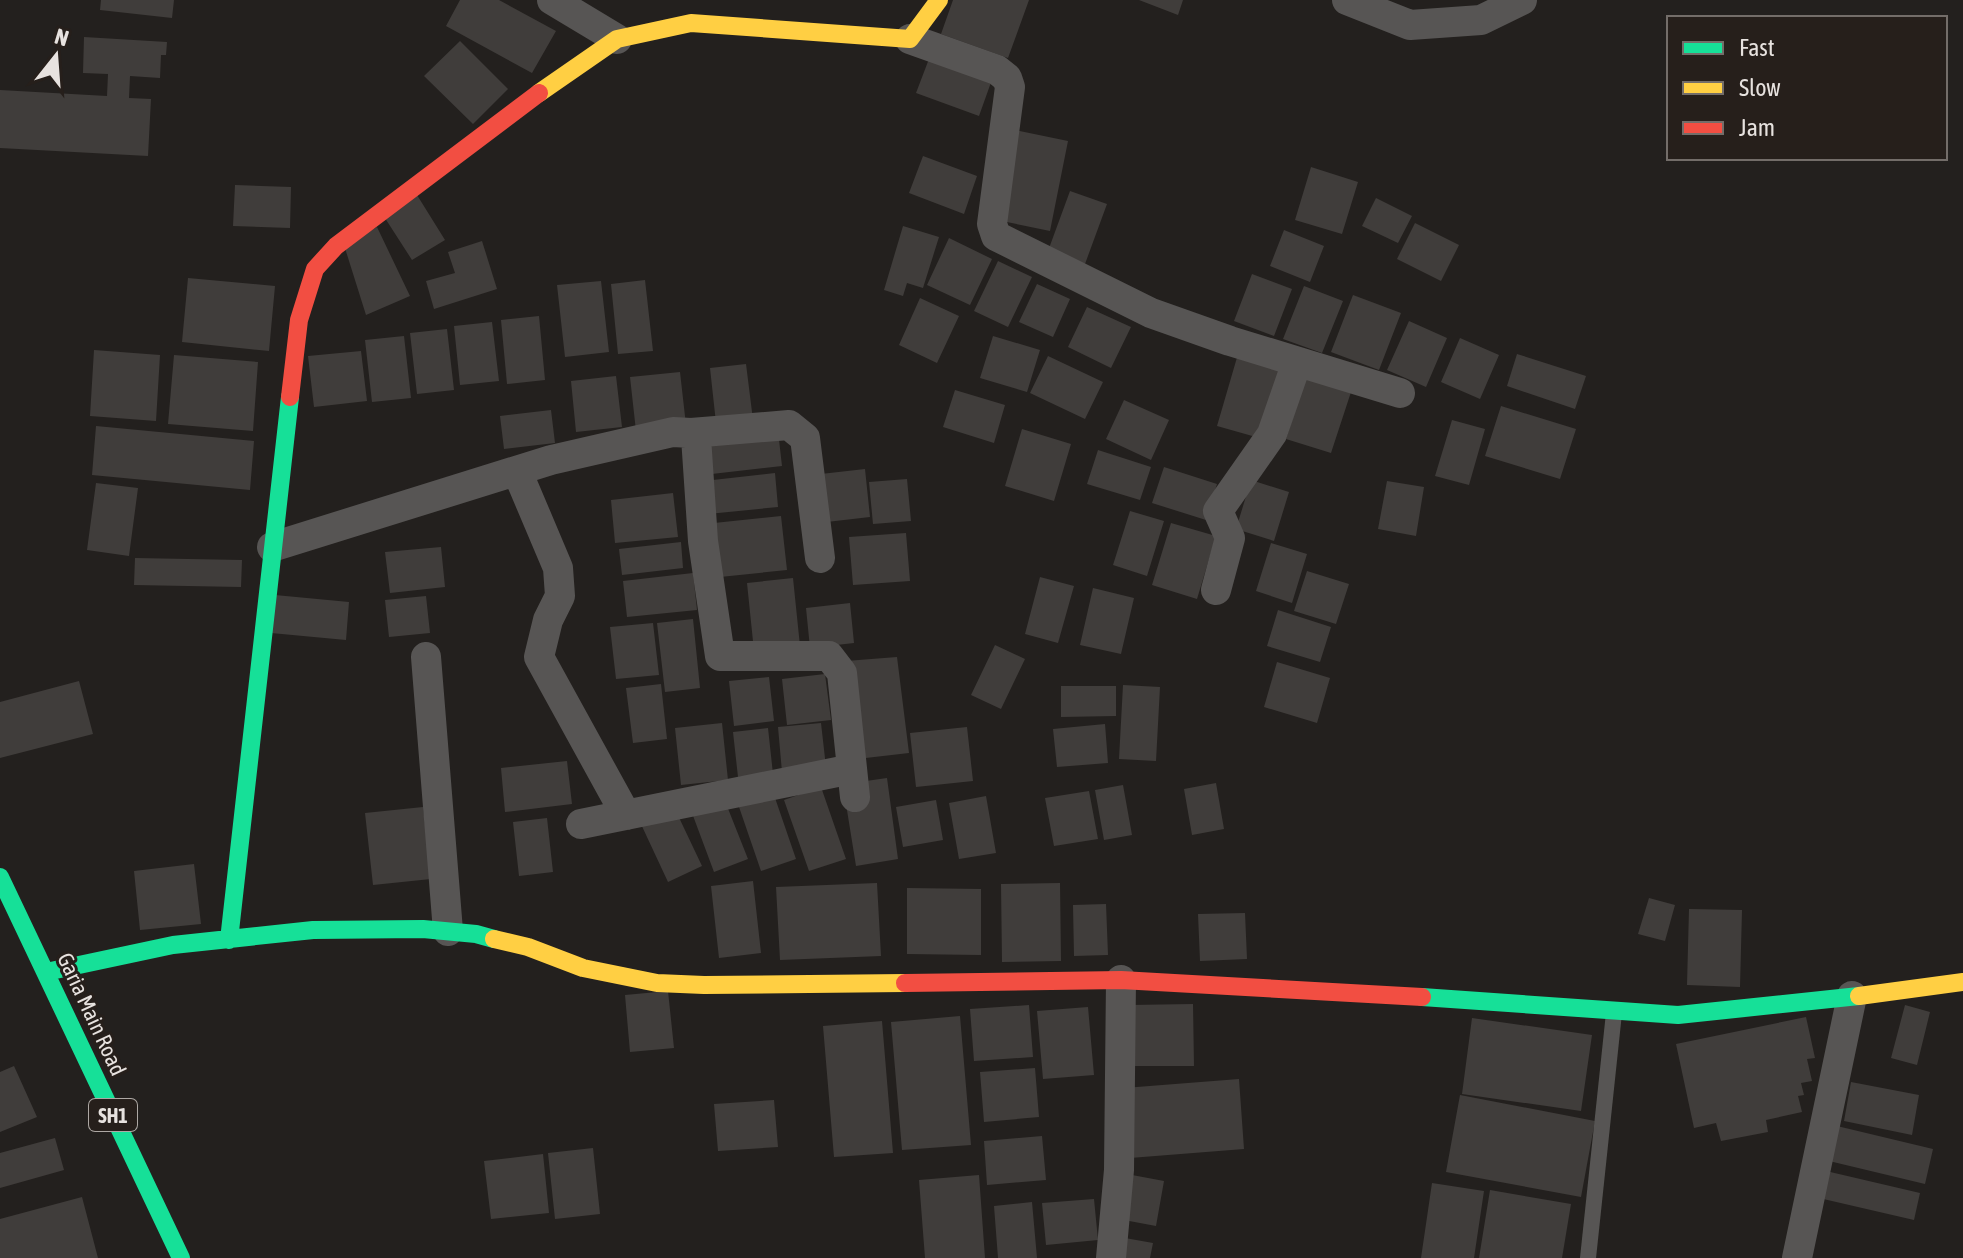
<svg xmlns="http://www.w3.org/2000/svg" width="1963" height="1258" font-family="'Asap Condensed',sans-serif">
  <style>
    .building { fill: #403d3b }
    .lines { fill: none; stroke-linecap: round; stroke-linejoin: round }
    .lane { stroke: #575554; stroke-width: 16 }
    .street { stroke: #575554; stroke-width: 30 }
    .fast { stroke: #16e098; stroke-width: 18 }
    .slow { stroke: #ffcf43; stroke-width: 18 }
    .jam { stroke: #f24e42; stroke-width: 18 }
    .labels { text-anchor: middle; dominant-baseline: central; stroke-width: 6; stroke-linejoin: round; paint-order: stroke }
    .shield { fill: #261f1b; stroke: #ada8a4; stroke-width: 2 }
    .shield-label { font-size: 20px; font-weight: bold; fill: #e7e2df }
    .street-label { font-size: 22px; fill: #e7e2df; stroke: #261f1b }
  </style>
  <rect width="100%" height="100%" fill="#23201e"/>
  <path class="building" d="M101,0h73l-2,18 -72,-8z
    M460,0h39l57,31 -24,42 -86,-47z
    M953,0h76l-21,58 -67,-24z
    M1139,0h44l-5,15z
    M84,37l83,5 -1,13h-5l-1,23 -30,-2 -1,22 22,1 -3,57 -148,-8v-58l107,6 1,-22 -25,-1z
    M460,41l48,48 -35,35 -49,-48z
    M932,51l62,23 -15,42 -63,-23z
    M1015,130l53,11 -18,90 -53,-11z
    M923,156l54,20 -13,38 -55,-21z
    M1311,167l47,15 -16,52 -47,-14z
    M235,185l56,2 -1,41 -57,-2z
    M1070,191l37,13 -22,60 -37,-13z
    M417,195l28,45 -33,20 -29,-45z
    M1376,198l36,18 -14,27 -36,-17z
    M1415,223l44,22 -18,36 -44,-22z
    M903,226l36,11 -16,51 -16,-5 -4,13 -19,-6z
    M377,227l33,69 -44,19 -22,-70z
    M1284,230l40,16 -14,36 -40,-16z
    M949,238l43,21 -22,46 -43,-20z
    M482,241l15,48 -63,20 -8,-28 29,-8 -7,-21z
    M998,261l34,16 -24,50 -34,-16z
    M1252,274l40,15 -18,47 -40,-15z
    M188,278l87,8 -6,65 -87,-9z
    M645,280l8,71 -35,3 -7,-70z
    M601,281l8,71 -44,5 -8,-72z
    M1037,284l33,15 -17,38 -34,-15z
    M1304,286l39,15 -21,52 -39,-14z
    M1353,295l48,18 -22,57 -48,-18z
    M920,298l39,18 -22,47 -38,-18z
    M1087,307l44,20 -20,41 -43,-21z
    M539,316l6,64 -38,4 -6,-64z
    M1409,321l38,17 -21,49 -39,-17z
    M492,322l7,59 -39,4 -6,-59z
    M447,329l7,61 -37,4 -7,-61z
    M404,336l7,62 -39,4 -7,-62z
    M993,336l47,14 -13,42 -47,-14z
    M1460,338l39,17 -19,44 -39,-17z
    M94,350l66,5 -4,66 -66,-5z
    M361,351l6,50 -53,6 -6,-51z
    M1238,354l47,14 -22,71 -46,-13z
    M1517,354l69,22 -11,33 -68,-23z
    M174,355l84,7 -5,69 -85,-7z
    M1048,356l55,26 -18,37 -55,-26z
    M746,364l7,56 -37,3 -6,-55z
    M680,372l6,53 -50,6 -6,-54z
    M616,376l6,51 -46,5 -5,-51z
    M1306,377l45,15 -20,61 -45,-14z
    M955,390l50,15 -11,38 -51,-16z
    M1124,400l45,20 -18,40 -45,-21z
    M1501,406l75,23 -16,50 -75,-23z
    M551,410l4,33 -51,6 -4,-33z
    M1452,420l33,9 -16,56 -34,-9z
    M96,426l158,15 -4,49 -158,-15z
    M1022,429l49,15 -17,57 -49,-15z
    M778,431l4,35 -79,9 -4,-36z
    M1098,450l53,17 -11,33 -53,-16z
    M1164,467l53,17 -11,36 -54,-17z
    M865,469l5,48 -52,6 -6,-48z
    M775,473l3,34 -70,7 -4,-33z
    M907,479l4,42 -38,3 -4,-42z
    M1251,480l38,12 -15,49 -38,-12z
    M1387,481l37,6 -8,49 -38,-7z
    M96,483l42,5 -9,68 -42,-6z
    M673,493l5,44 -63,6 -4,-43z
    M1130,511l34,10 -17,55 -34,-11z
    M781,516l6,54 -67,7 -6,-54z
    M1171,523l45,13 -19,63 -45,-14z
    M906,533l4,48 -57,4 -4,-48z
    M681,542l2,26 -61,7 -3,-26z
    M1271,543l36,11 -15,49 -36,-12z
    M441,547l4,40 -55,6 -5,-41z
    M135,558l107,2 -1,27 -107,-2z
    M1307,571l42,13 -13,40 -42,-13z
    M693,573l4,37 -70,7 -4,-36z
    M1040,577l34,9 -16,57 -33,-9z
    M793,578l7,68 -46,5 -7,-68z
    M1093,588l41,10 -13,56 -41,-9z
    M275,595l74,7 -3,38 -75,-7z
    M426,596l4,37 -41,4 -4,-37z
    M850,603l4,40 -44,5 -4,-40z
    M1278,610l53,17 -11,35 -53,-16z
    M693,619l7,69 -35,4 -8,-69z
    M653,623l6,52 -43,4 -6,-52z
    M995,645l30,14 -24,50 -30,-14z
    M897,657l12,96 -52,6 -11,-98z
    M1277,662l53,16 -13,45 -53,-16z
    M825,674l6,46 -44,5 -5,-46z
    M769,677l5,44 -40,5 -5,-45z
    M79,681l14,53 -93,24v-56z
    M661,684l6,55 -34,4 -7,-55z
    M1123,685l37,2 -4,74 -37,-2z
    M1061,686h55v30l-55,1z
    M722,723l6,57 -47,5 -6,-57z
    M821,723l5,44 -44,5 -4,-45z
    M1105,724l3,39 -51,4 -4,-38z
    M967,727l6,54 -57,6 -6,-54z
    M768,728l5,46 -35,3 -5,-45z
    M567,761l5,43 -67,8 -4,-44z
    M887,778l11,81 -42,7 -10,-62 13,-22z
    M1216,783l8,46 -32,6 -8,-46z
    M1123,785l9,50 -28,5 -9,-50z
    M821,787l25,72 -37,12 -25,-71z
    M1089,791l9,48 -44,7 -9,-48z
    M773,792l23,67 -35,12 -23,-67z
    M986,796l10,57 -37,6 -10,-56z
    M936,800l7,40 -40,7 -7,-40z
    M725,801l23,58 -34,13 -22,-59z
    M423,807l8,72 -58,6 -8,-72z
    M674,807l28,59 -34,16 -28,-60z
    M547,818l6,54 -34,4 -6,-54z
    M194,864l7,60 -61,6 -6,-59z
    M753,881l8,72 -42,5 -8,-72z
    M877,883l4,73 -101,4 -4,-73z
    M1060,883l1,78 -59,1 -1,-78z
    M907,888l74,1v66l-74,-1z
    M1649,898l26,7 -10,36 -27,-7z
    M1106,904l2,51 -34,1 -1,-51z
    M1689,909l53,1 -2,77 -53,-2z
    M1245,913l2,46 -47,2 -2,-47z
    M668,991l6,57 -44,4 -5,-57z
    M1193,1004l1,62h-64l-1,-61z
    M1029,1005l4,52 -59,4 -4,-52z
    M1905,1005l25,7 -13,53 -26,-7z
    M1088,1007l6,68 -51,4 -6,-68z
    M960,1016l11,129 -69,5 -11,-128z
    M1806,1017l9,41 -8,1 5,22 -11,2 3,12 -6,1 4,16 -36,8 2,12 -47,9 -5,-18 -22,5 -18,-84z
    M1472,1018l120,17 -11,76 -119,-17z
    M882,1021l11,132 -59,4 -11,-131z
    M14,1066l23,51 -37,15v-60z
    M1035,1068l4,49 -55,5 -4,-50z
    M1239,1079l5,70 -114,9 -6,-70z
    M1851,1082l68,13 -7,40 -68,-14z
    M1460,1095l135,26 -14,76 -135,-25z
    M774,1100l4,47 -60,4 -4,-47z
    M1837,1126l96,23 -8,35 -96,-23z
    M1042,1136l4,44 -59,5 -3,-44z
    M55,1138l9,32 -64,18v-35z
    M593,1148l7,66 -45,5 -7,-66z
    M543,1154l6,59 -58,6 -7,-58z
    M1826,1171l94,22 -6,27 -95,-22z
    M979,1175l6,83h-60l-6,-78z
    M1132,1175l32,6 -8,45 -32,-6z
    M1432,1183l52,8 -10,67h-53z
    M1490,1190l81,14 -9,54h-83z
    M82,1197l16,61h-98v-39z
    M1094,1199l4,41 -52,5 -4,-42z
    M1032,1202l5,56h-39l-4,-52z
    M1125,1238l28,5 -3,15h-29z"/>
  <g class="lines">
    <path class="lane" d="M1588,1258l26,-245"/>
    <path class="street" d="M552,0l65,39
      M1347,0l63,25 71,-5 41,-20
      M910,39l87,31 10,8 3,9 -18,137 4,12 155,77 79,28 170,52
      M691,433l98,-8 16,13 15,120
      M517,471l41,97 2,28 -12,24 -9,37 87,158
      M272,547l279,-87 122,-28 18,1 5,4 7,104 17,115h109l13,17 13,124
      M1216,590l14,-52 -12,-27 54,-77 25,-72
      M426,657l22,274
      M581,824l271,-55
      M1111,1258l8,-88 2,-190
      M1797,1258l55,-262"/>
    <path class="fast" d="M0,877l181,381
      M229,940l61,-543
      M46,972l127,-27 140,-15 110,-1 53,5 18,5
      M1422,997l256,18 181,-19"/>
    <path class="slow" d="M539,93l78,-54 74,-16 219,16 29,-39
      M494,939l34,8 55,21 74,15 47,2 201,-2
      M1859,996l104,-14"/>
    <path class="jam" d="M290,397l9,-77 16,-51 21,-23 203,-153
      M905,983l216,-3 301,17"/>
  </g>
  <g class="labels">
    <rect class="shield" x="89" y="1099" width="48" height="32" rx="6"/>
    <g class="shield-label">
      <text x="113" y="1115">SH1</text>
    </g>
    <g class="street-label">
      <text transform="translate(92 1014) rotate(65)">Garia Main Road</text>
    </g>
  </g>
  <rect x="1667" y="16" width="280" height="144" fill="#261f1b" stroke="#736d69" stroke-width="2"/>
  <rect x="1683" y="42" width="40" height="12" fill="#16e098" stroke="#736d69" stroke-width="2"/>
  <text x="1739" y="56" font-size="24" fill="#e7e2df">Fast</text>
  <rect x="1683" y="82" width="40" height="12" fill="#ffcf43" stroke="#736d69" stroke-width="2"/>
  <text x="1739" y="96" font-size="24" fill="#e7e2df">Slow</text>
  <rect x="1683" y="122" width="40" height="12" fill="#f24e42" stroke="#736d69" stroke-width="2"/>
  <text x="1739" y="136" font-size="24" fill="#e7e2df">Jam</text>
  <g transform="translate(56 56) rotate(17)" stroke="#261f1b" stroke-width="6" paint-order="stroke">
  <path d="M0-6L14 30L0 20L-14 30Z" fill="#e7e2df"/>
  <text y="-12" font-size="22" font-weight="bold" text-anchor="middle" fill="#e7e2df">N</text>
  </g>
</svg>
